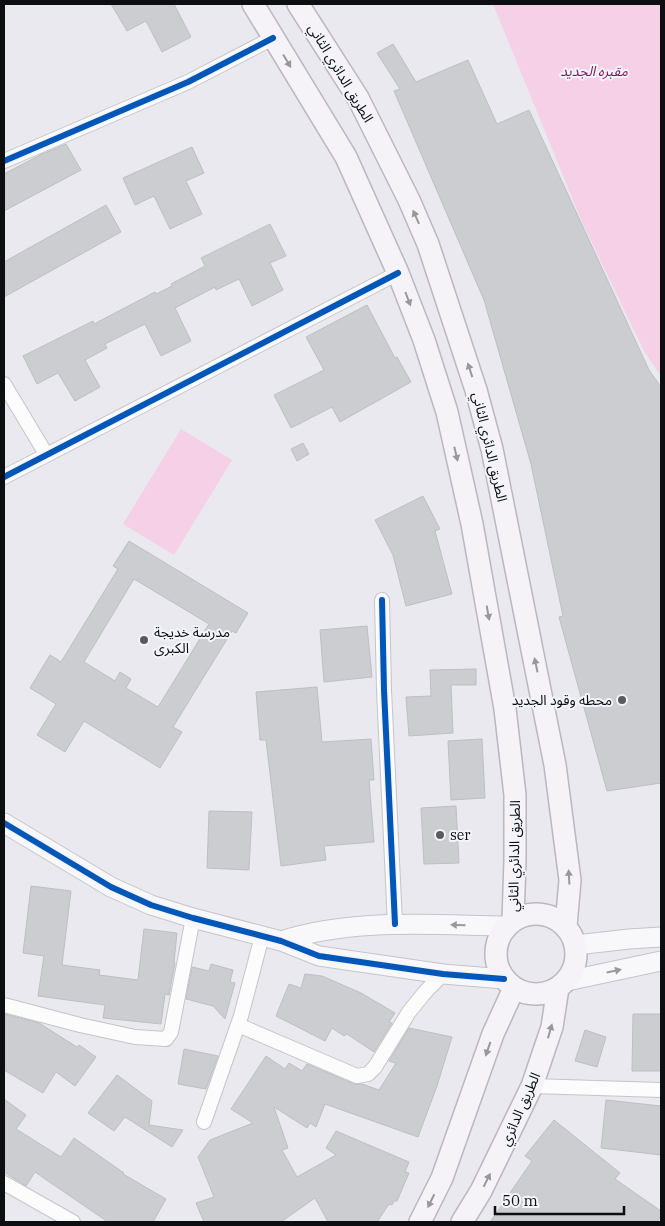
<svg xmlns="http://www.w3.org/2000/svg" width="665" height="1226" font-family="'IBM Plex Serif','Noto Sans Arabic',serif">
  <style>
    .green { fill: #f5d0e7 }
    .building { fill: #cccdd1; stroke: #bdbfc3; fill-rule: evenodd }
    .lines { fill: none; stroke-linecap: round; stroke-linejoin: round }
    .street-casing { stroke: #c5c5c9; stroke-width: 16 }
    .secondary-casing { stroke: #c5c5c9; stroke-width: 21 }
    .primary-casing { stroke: #bbb6c1; stroke-width: 24 }
    .street { stroke: #fcfcfd; stroke-width: 14 }
    .secondary { stroke: #f8f7fa; stroke-width: 19 }
    .primary { stroke: #f5f2f8; stroke-width: 21 }
    .cycleway-casing { stroke: #f4f4fd; stroke-width: 9 }
    .cycleway { stroke: #0057b8; stroke-width: 6 }
    .oneway { fill: #98979c }
    .oneway2 { fill: #9a9a9d }
    .poi-dot { fill: #5a5b5f; stroke: #f4f4fd; stroke-width: 2 }
    .labels { text-anchor: middle; dominant-baseline: central; stroke-width: 4; stroke-linejoin: round; paint-order: stroke }
    .park-label { font-size: 14px; font-style: italic; fill: #7d195b; stroke: #f4f4fd }
    .street-label { font-size: 14px; fill: #0d0e11; stroke: #f4f4fd }
    .poi-label { font-size: 14px; fill: #0d0e11; stroke: #f4f4fd; text-anchor: start }
  </style>
  <rect width="100%" height="100%" fill="#e9e9ef"/>
  <path class="green" d="M493,4h168v372l-17,-25 -62,-129z
    M181,429l51,31 -58,95 -51,-31z"/>
  <path class="building" d="M111,4h63l17,33 -29,15 -16,-31 -19,10z
    M393,44l23,38 52,-22 29,64 32,-14 120,260 12,17v396l-54,8 -48,-174 4,-1 -32,-152 -47,-164 -90,-209 6,-2 -23,-36z
    M66,144l15,26 -77,41v-37l36,-19z
    M192,147l12,26 -18,8 16,33 -32,15 -16,-33 -19,9 -12,-27z
    M106,205l15,27 -117,65v-35z
    M270,224l16,32 -16,7 13,27 -31,16 -13,-27 -23,11 -1,-3 -40,21 16,33 -30,15 -16,-32 -40,20 2,4 -22,12 15,27 -25,14 -17,-28 -21,11 -14,-28 70,-35 1,3 61,-32 1,2 16,-8 -1,-2 34,-18 -4,-8z
    M367,305l28,53 2,-1 14,25 -71,40 -8,-15 -41,21 -17,-33 50,-25 -18,-33z
    M303,443l6,11 -12,7 -6,-12z
    M423,496l17,33 -5,2 17,63 -46,12 -13,-51 -18,-35z
    M129,541l119,72 -12,20 -4,-2 -59,96 9,5 -22,36 -76,-47 -19,31 -28,-17 19,-31 -26,-16 20,-33 11,7 57,-93 -5,-3zM134,579l75,45 -51,83 -32,-19 5,-9 -11,-7 -5,9 -31,-19z
    M367,626l5,51 -48,5 -4,-52z
    M476,669v16h-25l2,48 -44,3 -3,-39 25,-1 -1,-26z
    M317,687l5,55 49,-3 3,41h-5l5,62 -50,4 2,14 -45,6 -15,-126h-6l-4,-48z
    M482,739l3,59 -34,2 -3,-59z
    M456,806l3,57 -35,1 -3,-56z
    M209,811l43,1 -3,58 -42,-2z
    M31,886l40,5 -9,74 38,5 -1,5 39,5 6,-51 33,4 -3,29 1,1 -6,32 -4,-1 -4,30 -58,-6 2,-13 -67,-9 6,-40 -21,-3z
    M211,964l22,6 -3,12 5,1 -10,36 -12,-13 -27,-7 6,-32 17,4z
    M305,974l17,2 39,17 34,20 -6,9 3,1 -18,29 -27,-18 -3,2 -12,-8 -7,13 -49,-25 13,-32 12,4z
    M4,1014l35,9 38,24 2,-2 17,12 -21,29 -19,-14 -13,21 -39,-23z
    M633,1014h28v57h-29z
    M409,1028l43,9 -15,49 -19,51 -93,-33 -9,23 -6,-4 -3,5 -33,-21 14,41 -6,2 15,27 39,-22 -10,-7 10,-17 73,31 -4,10 4,1 -12,28h-3l-2,4 -3,-1 -12,18h-49l-13,-24 -34,24h-77l-8,-19 18,-6 -16,-40 12,-17 43,-17 -22,-14 35,-53 19,13 4,-6 13,8 5,-7 47,20h8l17,6 17,-27 -7,-2z
    M585,1030l21,7 -9,30 -22,-6z
    M184,1049l34,7 -12,33 -28,-5z
    M117,1075l35,26 -3,24 34,5 -11,17 -47,-30 -11,14 -26,-18z
    M4,1099l22,16 -10,14 45,28 13,-19 50,35 -1,1 43,25 -13,23h-45l-73,-50 -9,14 -22,-14z
    M606,1100l55,6v49l-60,-7z
    M554,1120l66,53 -5,6 46,32v5l-4,6h-167l42,-61 -7,-5z"/>
  <g class="lines">
    <defs>
      <path id="street" d="M4,161l184,-79 85,-44
        M4,384l42,70
        M4,477l394,-204
        M382,600l2,90 11,234
        M4,1005l76,20 55,12 31,2 5,-7 22,-114
        M238,1025l119,51 11,-2 7,-7 34,-55 17,-21 17,-17
        M532,1086l129,4
        M204,1122l37,-106 21,-80
        M4,1183l69,39"/>
      <path id="secondary" d="M4,823l107,64 40,18 42,13 88,23 38,15 124,18 61,5
        M281,941c72,-23 150,-16 225,-15
        M576,945l53,-6 32,-2
        M567,981l94,-20"/>
      <path id="primary" d="M253,4l93,153 52,116 26,67 23,72 25,112 33,185 10,86v65l-2,60
        M298,4l60,94 51,102 19,44 48,146 16,59 63,316 15,115 -4,46
        M496 954a40 40 0 1 1 80 0a40 40 0 1 1-80 0Z
        M420,1222l22,-44 51,-144 21,-46
        M462,1222l19,-31 51,-105 20,-59 6,-39"/>
    </defs>
    <use href="#street" class="street-casing"/>
    <use href="#secondary" class="secondary-casing"/>
    <use href="#primary" class="primary-casing"/>
    <use href="#street" class="street"/>
    <use href="#secondary" class="secondary"/>
    <use href="#primary" class="primary"/>
    <defs>
      <path id="cycleway" d="M4,161l184,-79 85,-44
        M4,477l394,-204
        M382,600l2,90 11,234
        M4,823l107,64 40,18 42,13 88,23 38,15 124,18 61,5"/>
    </defs>
    <use href="#cycleway" class="cycleway-casing"/>
    <use href="#cycleway" class="cycleway"/>
  </g>
  <defs><path id="oneway-solid" d="M-6-.8H1V-3.2L6.5 0L1 3.2V.8H-6Z" transform="scale(1.25)"/></defs>
  <g class="oneway">
    <use href="#oneway-solid" transform="translate(287 61) rotate(59)"/>
    <use href="#oneway-solid" transform="translate(416 217) rotate(-114)"/>
    <use href="#oneway-solid" transform="translate(408 299) rotate(69)"/>
    <use href="#oneway-solid" transform="translate(470 370) rotate(-108)"/>
    <use href="#oneway-solid" transform="translate(456 454) rotate(77)"/>
    <use href="#oneway-solid" transform="translate(488 613) rotate(80)"/>
    <use href="#oneway-solid" transform="translate(536 665) rotate(-102)"/>
    <use href="#oneway-solid" transform="translate(569 877) rotate(-93)"/>
    <use href="#oneway-solid" transform="translate(550 1031) rotate(-74)"/>
    <use href="#oneway-solid" transform="translate(488 1049) rotate(109)"/>
    <use href="#oneway-solid" transform="translate(487 1180) rotate(-63)"/>
    <use href="#oneway-solid" transform="translate(431 1201) rotate(116)"/>
  </g>
  <g class="oneway2">
    <use href="#oneway-solid" transform="translate(458 925) rotate(-179)"/>
    <use href="#oneway-solid" transform="translate(614 971) rotate(-12)"/>
  </g>
  <g class="poi-dot">
    <circle cx="144" cy="640" r="5"/>
    <circle cx="622" cy="700" r="5"/>
    <circle cx="440" cy="835" r="5"/>
  </g>
  <g class="labels">
    <g class="park-label">
      <text x="594" y="71">مقبره الجديد</text>
    </g>
    <g class="street-label">
      <text transform="translate(341 73) rotate(59)">الطريق الدائري الثاني</text>
      <text transform="translate(490 447) rotate(77)">الطريق الدائري الثاني</text>
      <text transform="translate(514 856) rotate(-89)">الطريق الدائري الثاني</text>
      <text transform="translate(520 1109) rotate(-66)">الطريق الدائري</text>
    </g>
    <g class="poi-label">
      <text x="154" y="632">مدرسة خديجة<tspan x="154" dy="16">الكبرى</tspan></text>
      <text x="612" y="700" text-anchor="end">محطه وقود الجديد</text>
      <text x="450" y="835">ser</text>
    </g>
  </g>
  <rect width="665" height="1226" fill="none" stroke="#0d0e11" stroke-width="10"/>
  <path d="M495 1206v8h129v-8" fill="none" stroke="#0d0e11" stroke-width="2.5"/>
  <text x="502" y="1206" font-size="15" fill="#0d0e11" stroke="#f4f4fd" stroke-width="4" paint-order="stroke">50 m</text>
</svg>
